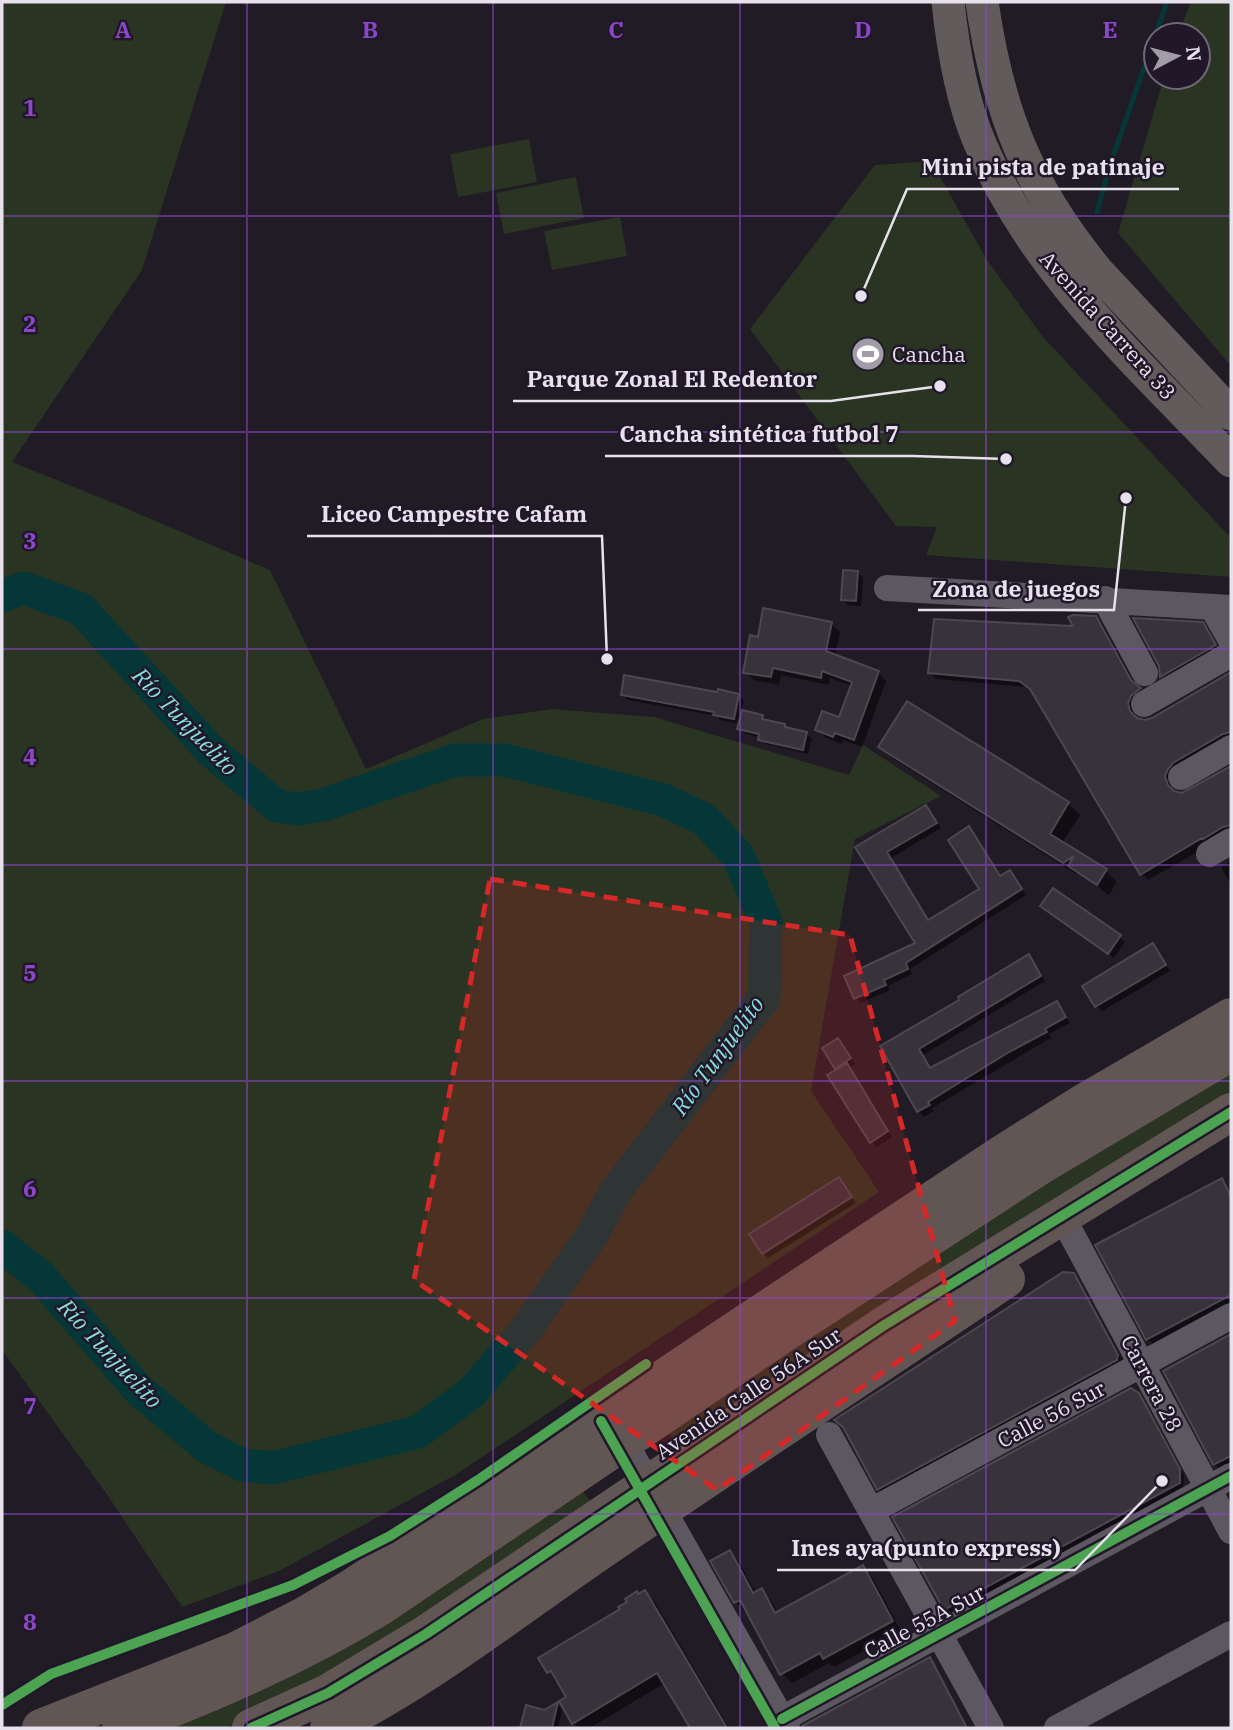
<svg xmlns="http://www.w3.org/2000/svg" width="1233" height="1730" font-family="'IBM Plex Serif',serif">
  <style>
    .green { fill: #2a3422 }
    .shadow { fill: #0007 }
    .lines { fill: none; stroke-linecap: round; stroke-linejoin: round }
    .stream { stroke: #063738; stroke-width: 5 }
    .river { stroke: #063738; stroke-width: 33 }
    .building { fill: #38323b; stroke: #4d474f; stroke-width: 2 }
    .minor { stroke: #5c5760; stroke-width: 26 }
    .major { stroke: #625b5b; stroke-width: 33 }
    .highway { stroke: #615654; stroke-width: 38 }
    .cycleway-casing { stroke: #201729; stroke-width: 15 }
    .cycleway { stroke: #4ca352; stroke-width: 10 }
    .marked { fill: #d62828; fill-opacity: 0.2; stroke: #d62828; stroke-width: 5; stroke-dasharray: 14 9; stroke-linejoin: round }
    .grid { fill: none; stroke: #8b47c6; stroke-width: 2; stroke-opacity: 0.55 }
    .labels { text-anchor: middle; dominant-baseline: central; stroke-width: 5; stroke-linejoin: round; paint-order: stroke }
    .street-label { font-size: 21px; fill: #e7e1ee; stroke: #201729 }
    .poi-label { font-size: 21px; fill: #e7e1ee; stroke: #201729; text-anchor: start }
    .water-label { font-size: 23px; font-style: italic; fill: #8dd; stroke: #201729 }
    .grid-label { font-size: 23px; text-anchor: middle; font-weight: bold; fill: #8b47c6; stroke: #201729; stroke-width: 5; stroke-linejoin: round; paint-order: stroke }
    .leader { fill: none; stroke: #e7e1ee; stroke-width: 2.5 }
    .callout-dot { fill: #e7e1ee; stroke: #201729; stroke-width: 2.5 }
    .callout-label { font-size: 23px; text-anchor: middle; font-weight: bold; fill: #e7e1ee; stroke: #201729; stroke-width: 5; stroke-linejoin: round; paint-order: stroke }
  </style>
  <rect width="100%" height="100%" fill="#201b25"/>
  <path class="green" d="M2,2h224l-84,268 -130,192 104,42 154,66 96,199 117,-50 69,-10 102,8 195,58 14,-30 78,51 -86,43 -44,252 68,101 -424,283 -176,96 -97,36 -76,-114 -104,-143z
    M1191,2h40v364l-113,-133 46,-156h34v-42h-20z
    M529,139l8,43 -79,15 -8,-43z
    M931,161l56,99 56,77 188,201v39l-305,-22 11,-28 -41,-1 -146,-197 125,-164z
    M576,177l8,41 -80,16 -8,-41z
    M620,217l7,39 -75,14 -8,-39z
    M1231,1065v31l-551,351 -12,-15 151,-107z
    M577,1483l17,23 -301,192 -67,30h-77z"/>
  <path class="shadow" d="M857,572l6,6 -2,28 -13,-1 -6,-6z
    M1095,618l8,7 33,61 10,9 -9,7 -3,10 2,7 7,2 10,-2 78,-47v68l-57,35 -3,11 2,6 7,2 10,-2 41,-26v67l-83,47 -6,-6 -108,-182 -7,-5 -91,-8 -6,-6 146,-45z
    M831,624l9,8 -5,24 43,16 8,9 -24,66 -19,-7 -1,4 -16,-6 -8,-8 22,-11 12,-33 -22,-8 -1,7 -48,-10 -2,10 -25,-5 -9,-8 14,-33z
    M1207,629l12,21 -53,30 -4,-4z
    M622,694l116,1 6,6 -3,11 21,5 5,5 39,11 6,6 -4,15 -43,-10 -5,-7 -15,-3 -6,-5 1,-5 -20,-4 -3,-4 -89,-16z
    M908,703l160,101 12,11 -18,28 44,28 11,11 -8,13 -31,-23 -2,2 -184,-116 -11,-11z
    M926,807l15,21 -50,30 38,63 52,-32 -12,-60 32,48 9,-5 16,23 -116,74 2,5 -24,12 2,4 -29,13 -5,-5 62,-55 -60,-95z
    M1231,861v24l-10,-18z
    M1042,906l77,31 6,5 -11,16z
    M1152,945l18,26 -68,40 -6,-5z
    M1028,957l17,24 -122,74 9,15 125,-67 13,20 -21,11 2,4 -119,70 2,3 -10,6 -5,-6 -37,-64 80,-47z
    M837,1040l18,24 -6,4 43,69 -15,10 -6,-6 -35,-73z
    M1222,1180l9,14v110l-78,40 -6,-5z
    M844,1185l12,18 -88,55 -5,-5z
    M1074,1275l5,5 43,80 -239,133 -4,-4z
    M1231,1336v126l-12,7 -4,-5 -50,-92z
    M1138,1395l5,5 41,75 -1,13 -233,126 -55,-96z
    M729,1553l10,9 17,31 5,-3 10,10 7,13 85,-46 9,10 29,54 -67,36 -5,-4 -37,20 -10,-9 -35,-63 -2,1 -9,-10z
    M645,1592l10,10 74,126h-37l-27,-45 -75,45h-11l-6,-5 -5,-25 -27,-39 81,-49z
    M929,1659l6,6 33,63h-164z
    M557,1704l5,5 -4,19h-36l6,-21 16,5z"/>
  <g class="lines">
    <path class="stream" d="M1097,212l12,-44 58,-166"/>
    <path class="river" d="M2,596l22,-8 57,21 131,143 65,54 22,3 27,-5 129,-44h50l158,40 41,19 34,37 28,66 -2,76 -149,194 -23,43 -68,97 -53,61 -53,39 -145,36 -31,-3 -35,-18 -68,-57 -98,-113 -39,-31"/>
  </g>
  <path class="building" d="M843,570l15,1 -2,30 -15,-1z
    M763,608l69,14 -6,29 53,20 -25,69 -19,-7 -2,4 -18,-7 7,-19 17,6 13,-35 -30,-11 -1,7 -48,-10 -2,9 -28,-4 7,-38 8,2z
    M1073,615l23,1 35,64 10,8 -10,8 -3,7 2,8 7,7 8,2 7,-2 79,-46v60l-8,2 -50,29 -5,6 -3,7 3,9 6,6 8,2 49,-27v59l-8,2 -20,12 -1,-1 -62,37 -110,-186 -11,-8 -91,-8 6,-54 139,7 -5,-9z
    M1133,618l70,4 13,23 -56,32 -1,-11z
    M624,675l93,17 1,-3 21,5 -5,25 -21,-4 1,-3 -93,-17z
    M907,701l162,101 -19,32 57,35 -10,16 -29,-19 6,-10 -11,7 -185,-116z
    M742,710l21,5 -1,4 23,5v3l22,5 -4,18 -45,-10 1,-6 -22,-5z
    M926,805l11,18 -50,29 41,68 51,-31 -31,-49 21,-14 31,50 10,-6 12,19 -116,74 2,6 -24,11 2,5 -32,14 -10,-23 71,-33 -60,-96z
    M1053,888l68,47 -13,19 -68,-48z
    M1153,943l13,22 -71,42 -13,-21z
    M1029,954l12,22 -122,73 11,19 127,-67 9,16 -21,12 2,3 -38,20 -81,50 2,3 -13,7 -37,-66 79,-46 -1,-3z
    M838,1038l13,20 -16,11 -13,-21z
    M847,1063l41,68 -18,12 -43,-68z
    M839,1177l13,20 -90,57 -13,-20z
    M1222,1178l9,19v98l-85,45 -51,-95z
    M1063,1272l11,1 44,82 -1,5 -240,130 -34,-63 -9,-7z
    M1231,1334v122l-18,9 -50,-94z
    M1131,1388l8,5 41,76v14l-236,127 -52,-93z
    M730,1550l23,43 9,-5 13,25 88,-48 30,56 -70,38 -3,-6 -40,22 -40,-75 -6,3 -24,-42z
    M645,1590l82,138h-37l-33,-55 -85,51 -13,-23 7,-4 -15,-26 -4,2 -9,-15 82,-49 -2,-2 9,-5 -2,-3 12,-8 1,3z
    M930,1657l37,71h-164l-1,-2z
    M558,1702l-6,26h-32l6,-23 18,5z"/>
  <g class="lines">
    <path class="minor" d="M887,588l344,20
      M1105,599l40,74
      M1212,607l19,33
      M1144,704l87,-50
      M1181,777l50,-29
      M1209,854l22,-13
      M1072,1235l159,296
      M829,1435l162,293
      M624,1441l163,287
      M871,1511l360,-195
      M782,1719l449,-243
      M1057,1728l174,-94"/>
    <path class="major" d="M948,2c5,47 13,96 31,139 53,128 159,222 252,320
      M982,2c16,110 45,184 116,270l133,142"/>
    <path class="highway" d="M41,1728l195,-77 68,-35 46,-27 381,-256 271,-179 78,-49 151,-88
      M121,1728c90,-34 178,-72 260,-122l403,-273 254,-166 193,-115
      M251,1728l77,-35 98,-59 457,-308 348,-214
      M329,1728c97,-48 182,-116 271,-177 135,-92 271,-181 406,-272"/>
    <defs>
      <path id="cycleway" d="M601,1421l174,307
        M2,1705l49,-31 242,-89 97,-49 88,-56 168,-116
        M782,1719l449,-243
        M251,1728l77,-35 98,-59 457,-308 348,-214"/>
    </defs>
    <use href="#cycleway" class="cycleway-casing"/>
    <use href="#cycleway" class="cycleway"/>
  </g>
  <path class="marked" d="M490,879l360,56 105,386 -238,169 -303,-210z"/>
  <path class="grid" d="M247,2v1726M493,2v1726M740,2v1726M986,2v1726M2,216h1229M2,432h1229M2,649h1229M2,865h1229M2,1081h1229M2,1298h1229M2,1514h1229"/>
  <defs>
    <symbol id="stadium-disc" viewBox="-11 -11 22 22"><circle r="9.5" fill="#a19ca8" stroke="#201729"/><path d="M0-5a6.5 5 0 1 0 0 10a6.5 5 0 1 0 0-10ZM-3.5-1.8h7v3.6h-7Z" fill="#fff"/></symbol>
  </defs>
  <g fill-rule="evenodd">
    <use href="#stadium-disc" x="849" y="335" width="38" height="38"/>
  </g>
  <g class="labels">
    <g class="street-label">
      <text transform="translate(1108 325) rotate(48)">Avenida Carrera 33</text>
      <text transform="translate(1152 1383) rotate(62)">Carrera 28</text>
      <text transform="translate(748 1393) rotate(-34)">Avenida Calle 56A Sur</text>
      <text transform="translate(1051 1414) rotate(-28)">Calle 56 Sur</text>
      <text transform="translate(924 1621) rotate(-28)">Calle 55A Sur</text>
    </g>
    <g class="poi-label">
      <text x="892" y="354">Cancha</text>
    </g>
    <g class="water-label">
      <text transform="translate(186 721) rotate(46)">Río Tunjuelito</text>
      <text transform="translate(717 1055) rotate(-54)">Río Tunjuelito</text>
      <text transform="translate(111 1353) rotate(47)">Río Tunjuelito</text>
    </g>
  </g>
  <g class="grid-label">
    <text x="123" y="38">A</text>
    <text x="370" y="38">B</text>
    <text x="616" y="38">C</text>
    <text x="863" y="38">D</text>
    <text x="1110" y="38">E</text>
    <text x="30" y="116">1</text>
    <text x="30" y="332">2</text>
    <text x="30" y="549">3</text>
    <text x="30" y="765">4</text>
    <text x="30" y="981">5</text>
    <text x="30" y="1197">6</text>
    <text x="30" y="1414">7</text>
    <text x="30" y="1630">8</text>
  </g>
  <path class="leader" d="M861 296L907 189H1179M940 386L831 401H513M1006 459L913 456H605M607 659L602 536H307M1126 498L1114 610H918M1162 1481L1075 1570H777"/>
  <g class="callout-dot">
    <circle cx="861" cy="296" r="7"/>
    <circle cx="940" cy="386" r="7"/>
    <circle cx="1006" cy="459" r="7"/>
    <circle cx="607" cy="659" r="7"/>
    <circle cx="1126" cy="498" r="7"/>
    <circle cx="1162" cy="1481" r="7"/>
  </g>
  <g class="callout-label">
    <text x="1043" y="175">Mini pista de patinaje</text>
    <text x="672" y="387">Parque Zonal El Redentor</text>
    <text x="759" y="442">Cancha sintética futbol 7</text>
    <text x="454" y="522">Liceo Campestre Cafam</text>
    <text x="1016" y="597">Zona de juegos</text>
    <text x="926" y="1556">Ines aya(punto express)</text>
  </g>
  <rect width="1233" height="1730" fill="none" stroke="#e7e1ee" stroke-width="7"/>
  <g transform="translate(1177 56) rotate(83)"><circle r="33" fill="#201729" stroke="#706878" stroke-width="2"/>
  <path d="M0-5L12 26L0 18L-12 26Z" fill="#a19ca8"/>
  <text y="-10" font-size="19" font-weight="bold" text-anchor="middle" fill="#e7e1ee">N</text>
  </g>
</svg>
